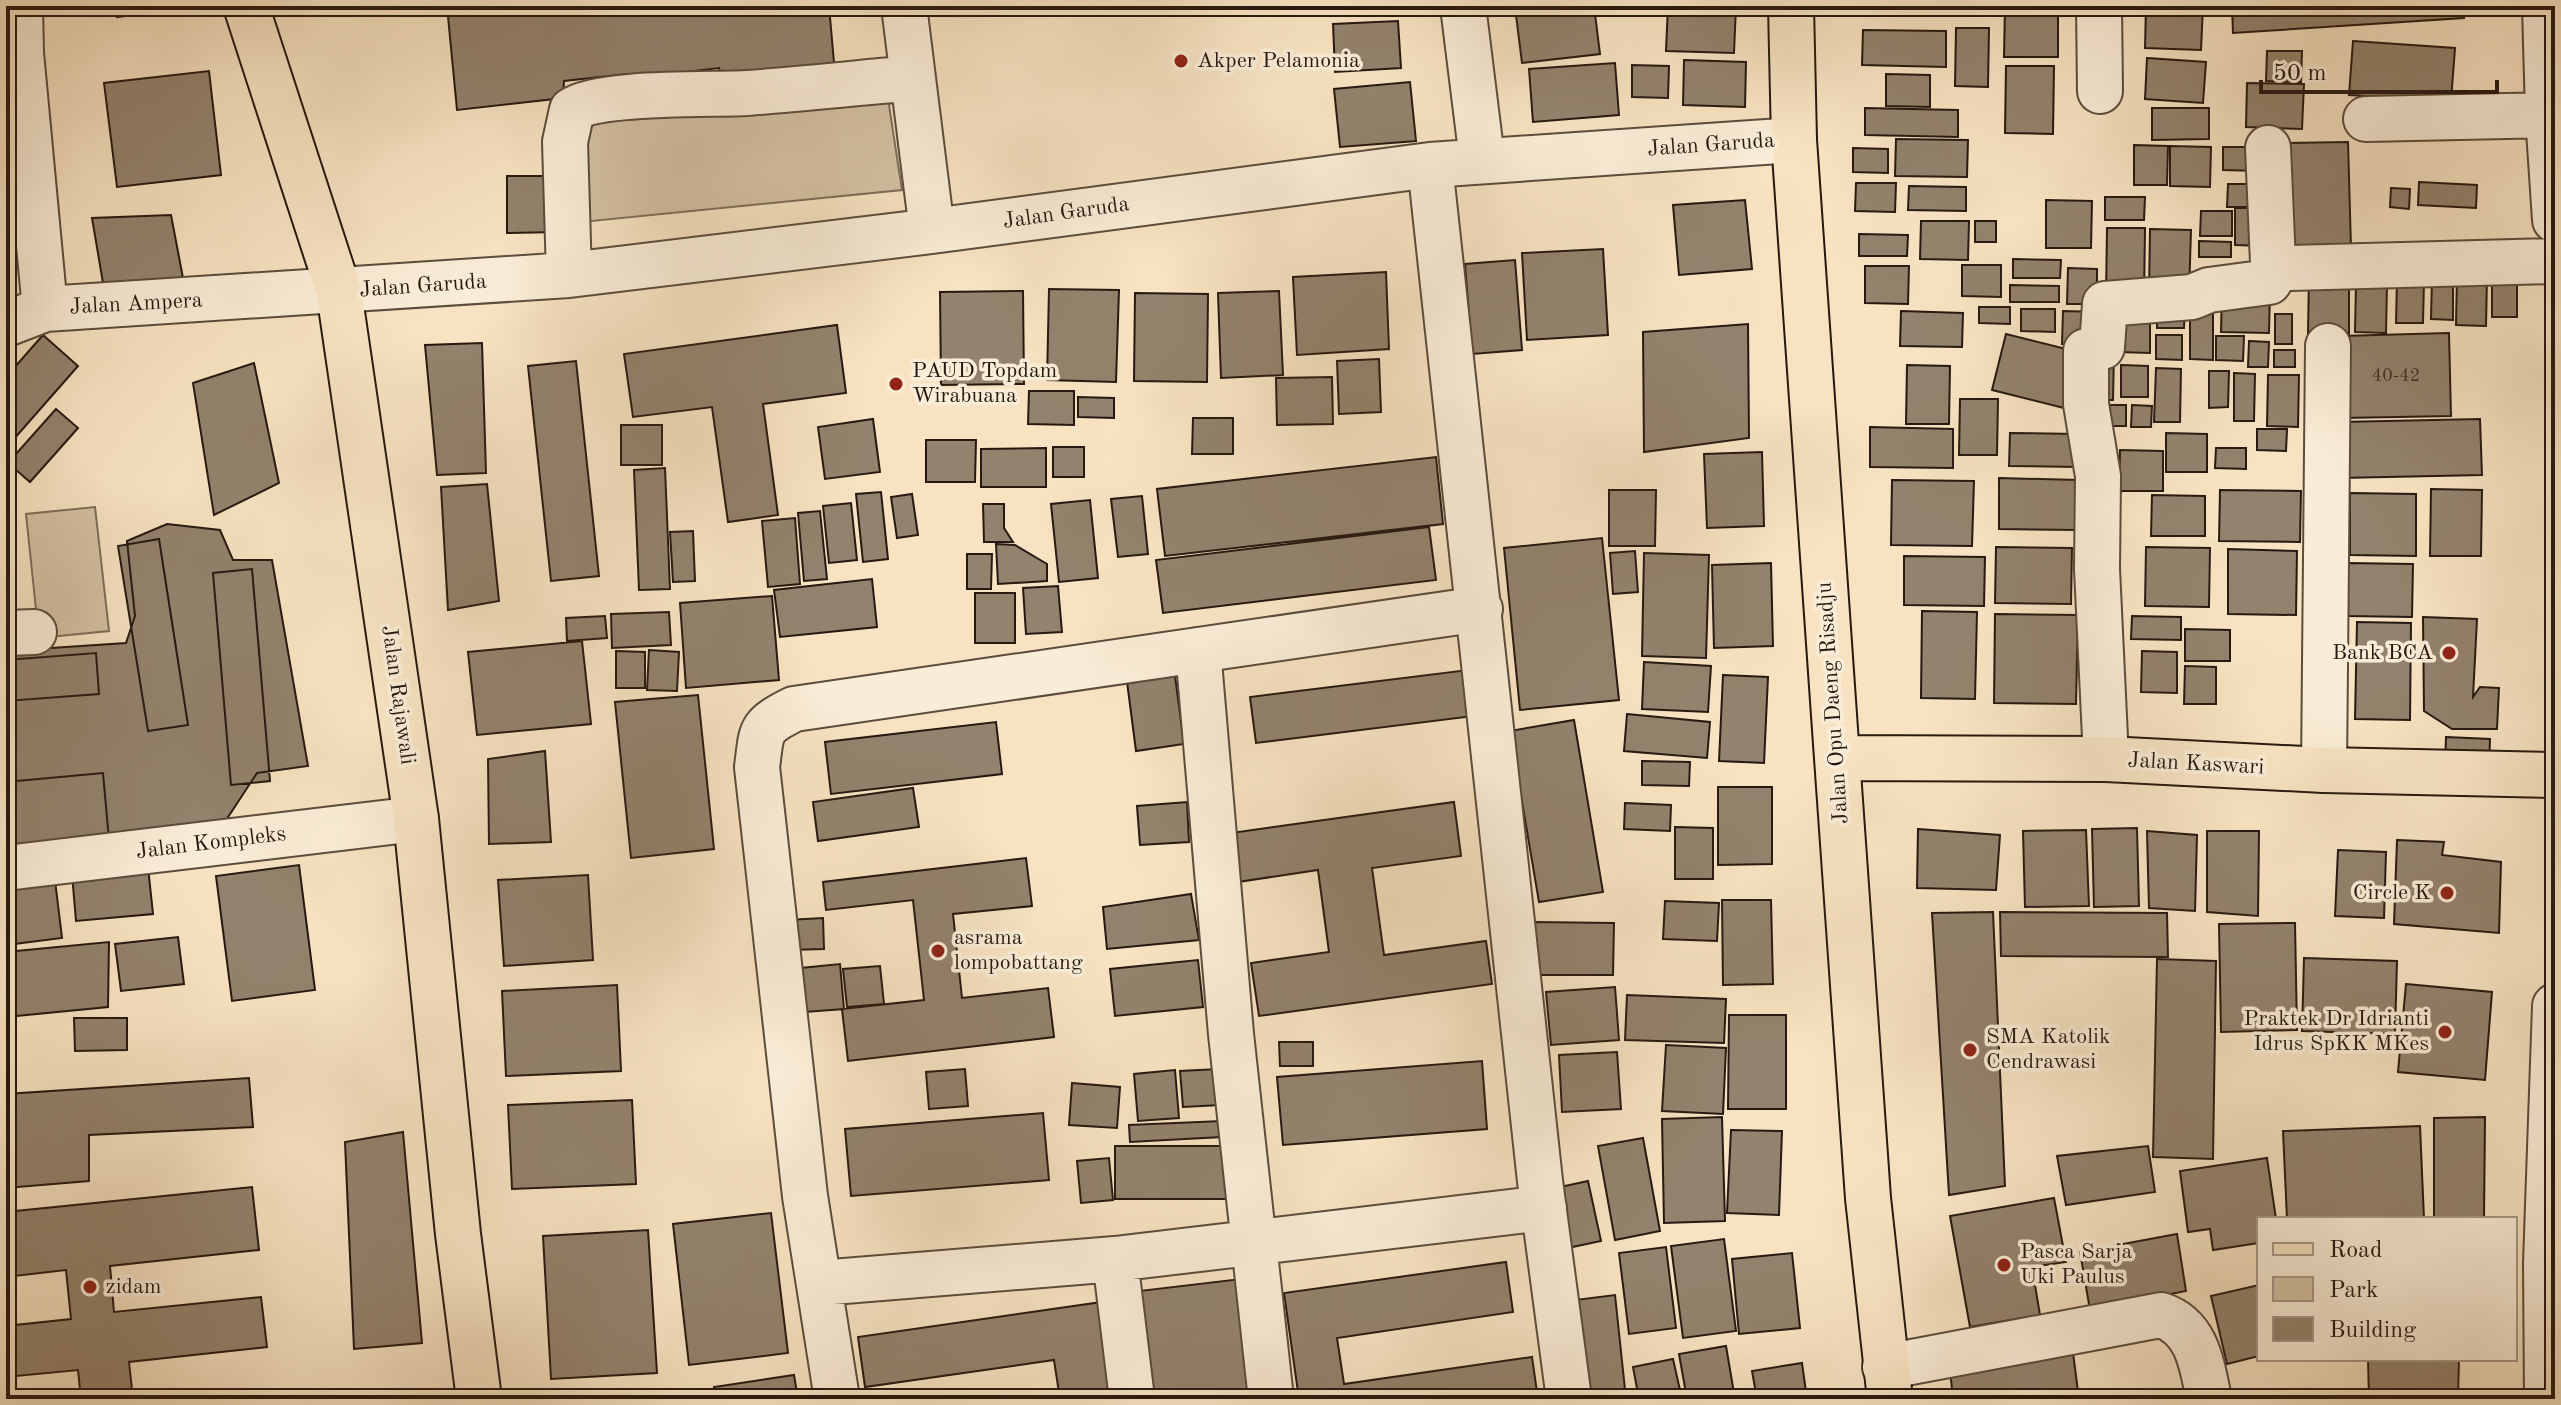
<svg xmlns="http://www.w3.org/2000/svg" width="2561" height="1405" font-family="'Old Standard TT',serif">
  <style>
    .green { fill: #d4c1a4; stroke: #7e6d5a; stroke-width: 2 }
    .building { fill: #93826d; stroke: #271911; stroke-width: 2 }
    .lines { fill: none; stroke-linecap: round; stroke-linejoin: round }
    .minor-casing { stroke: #5b4c3d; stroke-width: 48 }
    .major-casing { stroke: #271911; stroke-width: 48 }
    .minor { stroke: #faedd7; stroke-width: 44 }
    .major { stroke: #f7e3c2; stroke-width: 44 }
    .poi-dot { fill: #8f2418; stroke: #faedd7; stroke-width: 3 }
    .labels { text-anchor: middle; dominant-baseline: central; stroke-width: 7; stroke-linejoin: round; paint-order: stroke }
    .number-label { font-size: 18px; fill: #423328 }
    .poi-label { font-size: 22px; fill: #271911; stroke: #faedd7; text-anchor: start }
    .street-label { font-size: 22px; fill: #271911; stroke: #faedd7 }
  </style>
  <rect width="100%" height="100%" fill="#f7e3c2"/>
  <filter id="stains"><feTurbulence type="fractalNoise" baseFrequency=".0025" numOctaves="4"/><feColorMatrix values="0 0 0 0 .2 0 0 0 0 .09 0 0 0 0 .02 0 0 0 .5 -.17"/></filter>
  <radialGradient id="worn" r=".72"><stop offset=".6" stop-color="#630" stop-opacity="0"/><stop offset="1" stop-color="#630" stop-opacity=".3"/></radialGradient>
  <path class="green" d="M887,92l15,98 -320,32v-108z
    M95,507l14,124 -70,7 -13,-124z"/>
  <path class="building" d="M116,6h54v4l-53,7z
    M447,6h382l6,68 -112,11 -4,-17 -58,7 -30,16 -4,-17 -63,7 -1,17 -106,12z
    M1317,6h72v7l-71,3z
    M1527,6h67l6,48 -78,9 -7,-56z
    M1668,6h68l-2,47 -68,-2z
    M1928,6h34l-1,7h-34z
    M2005,6h53v51h-54z
    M2146,6h57l-2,44 -56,-2z
    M2232,6h231l1,12 -231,15z
    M1398,21l3,47 -66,4 -2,-48z
    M1956,28h33l-1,59 -33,-1z
    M1863,30l83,1v36l-84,-2z
    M2353,41l102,7 -4,53 -102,-6z
    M2267,51h35l-1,31 -35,-1z
    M2147,58l59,4 -3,41 -58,-4z
    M1684,60l62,2 -1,45 -62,-2z
    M1615,63l4,52 -86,7 -4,-53z
    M1632,65l37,1 -1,32 -36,-1z
    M2006,66h48l-1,68 -48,-1z
    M209,71l12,104 -104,12 -13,-104z
    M1886,74l44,1v32l-44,-1z
    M1410,82l6,59 -76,6 -6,-58z
    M2247,83l57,1 -2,45 -56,-2z
    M1865,108l93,2v27l-93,-2z
    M2152,108h57v31l-57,1z
    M1896,139l72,1 -1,37 -72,-1z
    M2348,142l3,106 -67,1 -2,-106z
    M2134,145l34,1 -1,39h-33z
    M2170,146l41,1 -1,40 -40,-1z
    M2223,147h37v24l-37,-1z
    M1853,148l35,1v24l-35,-1z
    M507,176h52v56l-52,1z
    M2419,182l58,3 -1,23 -58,-3z
    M1856,183h40l-1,29 -40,-1z
    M2228,184h29v23h-30z
    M1909,186l57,1v24l-58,-1z
    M2391,188l19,1 -1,20 -19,-2z
    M2105,197h40l-1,23h-39z
    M1745,200l7,69 -73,6 -6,-70z
    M2046,200l46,1 -1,47h-45z
    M2235,208h29v38l-29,-1z
    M2201,211h31v25h-32z
    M171,215l12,63 -80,5 -11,-65z
    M1921,221h48l-1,39 -48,-1z
    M1975,221h21v21h-21z
    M2107,228h38l-1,71 -38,-1z
    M2150,229l41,1 -2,65 -40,-1z
    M1859,234l49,1 -1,21h-48z
    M2199,241l32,1v15h-32z
    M6,243h3l2,53h-5z
    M1603,249l5,86 -81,5 -5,-87z
    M2013,259l48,1 -1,18h-47z
    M1515,260l7,90 -50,4 -7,-90z
    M1962,265h39v32l-39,-1z
    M1865,266h44l-1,38 -43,-1z
    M2068,268l29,1v35h-30z
    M1386,272l3,77 -92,6 -4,-78z
    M2457,276l30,1 -1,49 -30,-1z
    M2492,276h25v41h-25z
    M2309,277l40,1v56h-41z
    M2432,277l21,1v42l-22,-1z
    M2397,280l27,1 -1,42h-27z
    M2356,283l31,1 -1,49 -31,-1z
    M2010,285l49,1v16h-49z
    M1049,289l70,1 -3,92 -69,-2z
    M1023,291l1,93 -83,1 -1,-93z
    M1279,291l4,84 -62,3 -3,-85z
    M2222,291l48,1 -1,41 -48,-1z
    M1135,293l73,1 -1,88 -73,-1z
    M2190,300l23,1v59l-23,-1z
    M2157,304h28l-1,24h-27z
    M2118,306l32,1v46l-32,-1z
    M1979,307h31v17l-31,-1z
    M2021,309h34v23l-34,-1z
    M1901,311l62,2 -1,34 -62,-1z
    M2063,311l36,1v32h-37z
    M2275,314h17v30h-17z
    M1748,324l1,114 -105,14 -1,-120z
    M837,325l9,68 -83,11 15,111 -50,7 -16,-115 -79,10 -9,-63z
    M2449,333l2,83 -108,2 -2,-82z
    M2006,334l72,18 -14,56 -72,-18z
    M43,335l35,31 -72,82v-71z
    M2156,335h26v25l-26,-1z
    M2216,336h28l-1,25 -27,-1z
    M2249,341l20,1 -1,25h-20z
    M482,343l4,130 -49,2 -12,-130z
    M2274,350h21v17h-21z
    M2097,352h17l-1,48h-17z
    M1379,359l2,53 -42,2 -2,-53z
    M576,361l23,215 -48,5 -23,-215z
    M254,363l25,120 -65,32 -21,-132z
    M1907,365l43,1 -1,58h-43z
    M2121,365l27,1v31h-27z
    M2156,368l25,1 -1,53h-26z
    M2209,371h20l-1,36 -19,1z
    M2234,373l21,1 -1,47h-20z
    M2268,375h31l-1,52 -31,-1z
    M1332,377l1,47 -56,1 -1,-47z
    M1029,391h45v34l-46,-1z
    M1078,397l36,1v20l-36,-1z
    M1960,399h38l-1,56h-38z
    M2106,405h20v21h-20z
    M2132,405l20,1 -1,21h-20z
    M56,409l22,19 -48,54 -22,-19z
    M1193,418h40v36h-41z
    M873,419l7,53 -55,7 -7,-52z
    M2480,419l2,56 -142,3 -1,-56z
    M621,425h41v40h-41z
    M1870,427l83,2v39l-83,-1z
    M2257,429h30l-1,22 -29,-1z
    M2010,433l68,1 -1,33 -68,-1z
    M2166,433l41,1v38h-41z
    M926,440h50l-1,42h-49z
    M1053,447h31v30h-31z
    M1046,448v39h-65v-38z
    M2216,448h30v21l-31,-1z
    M2120,450l43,1v40h-44z
    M1762,452l2,74 -57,2 -3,-74z
    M1436,457l7,67 -278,32 -8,-67z
    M665,468l5,121 -31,1 -5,-120z
    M1999,478l79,2 -1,50 -78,-1z
    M1892,480l82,1 -2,65 -81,-1z
    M487,484l12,117 -51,9 -7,-123z
    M2431,489l51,1 -1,66h-51z
    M1609,490h47l-1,56h-46z
    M2220,490l81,1 -1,51 -81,-1z
    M881,492l7,67 -25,3 -7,-68z
    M2350,493l66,1v62l-66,-1z
    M912,494l6,41 -21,3 -6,-41z
    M2152,495l53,1v40h-54z
    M1142,496l6,58 -30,3 -7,-58z
    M1090,500l8,78 -39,4 -8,-78z
    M851,503l6,57 -28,3 -6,-57z
    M983,504h21v24l9,14h-29z
    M820,511l7,68 -23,2 -6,-68z
    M795,518l5,66 -32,3 -6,-66z
    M167,524l53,6 13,30h39l36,206 -51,7 -44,67 -207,21v-210l120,-8 9,-27 -8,-75z
    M1429,527l7,53 -273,33 -7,-53z
    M693,531l2,50 -22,1 -3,-50z
    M1602,538l17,162 -99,10 -16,-162z
    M159,539l29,186 -40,6 -30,-185z
    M996,544l19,1 32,19v17l-49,3z
    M1996,547l76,1 -1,56 -76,-1z
    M2146,547l64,1 -1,59 -64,-1z
    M2228,549l69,2 -1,64 -68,-1z
    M1635,551l3,41 -25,2 -3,-41z
    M1644,553l65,2 -3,103 -64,-2z
    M967,554h25l-1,35h-24z
    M1904,556l81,1 -1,49 -80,-1z
    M1771,563l2,83 -59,2 -2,-83z
    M2347,563l66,1 -1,53 -66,-1z
    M252,569l18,212 -39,4 -18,-212z
    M872,579l5,48 -97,10 -6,-47z
    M1058,586l4,46 -36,2 -3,-46z
    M975,593h40v50h-40z
    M772,596l7,84 -93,8 -6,-85z
    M1922,611l55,1 -2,87 -54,-1z
    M669,612l2,33 -59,3 -1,-34z
    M1995,614l83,1 -2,89 -82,-1z
    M605,616l2,22 -40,3 -1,-23z
    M2132,616l49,1v23l-50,-1z
    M2423,617l54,2 -4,78 7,-10 19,1 -2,41h-45l-28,-18z
    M2357,622l54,1 -1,97 -55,-1z
    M2185,629l45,1v31h-45z
    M582,641l9,83 -114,11 -9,-83z
    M649,650l30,2 -2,39 -30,-1z
    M616,651l29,1v36h-29z
    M2142,651l35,1v41l-36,-1z
    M96,653l3,41 -93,7v-41z
    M1644,662l67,4 -3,46 -66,-3z
    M2185,666l31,1v37h-32z
    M1174,668l10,76 -48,7 -10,-77z
    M1468,670l6,46 -218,27 -6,-46z
    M1723,675l45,2 -4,86 -45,-2z
    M698,695l16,154 -83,9 -16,-156z
    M1627,714l83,8 -3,36 -83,-7z
    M1574,720l29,172 -64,10 -29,-171z
    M996,722l6,52 -171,20 -6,-52z
    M2446,737l44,2 -1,28 -44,-2z
    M545,751l6,91 -62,2 -1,-85z
    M1642,761l48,1 -1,24 -47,-1z
    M103,773l6,67 -103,10v-68z
    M1718,787h54v77l-54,1z
    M913,788l6,39 -101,14 -5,-39z
    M1187,802l2,40 -49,3 -3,-39z
    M1454,802l7,54 -89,12 12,87 102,-14 6,43 -233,32 -8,-53 78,-11 -11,-82 -87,13 -7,-49z
    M1625,803l46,2 -1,26 -46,-2z
    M1675,827l38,1v51h-38z
    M2137,828l2,78 -45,1 -2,-78z
    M1918,829l82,6 -4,55 -79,-2z
    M2086,830l3,76 -64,1 -2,-76z
    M2147,831l50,4 -2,76 -46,-3z
    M2207,831h52l-1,85 -51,-4z
    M2397,840l47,2 -2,13 59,7 -2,71 -105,-9z
    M2338,850l48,2 -2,66 -49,-2z
    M1026,858l6,48 -79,8 9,84 86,-10 6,49 -206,24 -6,-52 82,-9 -11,-100 -87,10 -3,-28z
    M299,865l16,125 -83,11 -16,-125z
    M148,867l5,47 -77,7 -4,-47z
    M54,872l8,66 -56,7v-67z
    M588,875l5,85 -89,6 -6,-86z
    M1191,894l8,46 -92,9 -4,-42z
    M1722,900h49l2,84 -50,1z
    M1665,901l54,2 -2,38 -54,-2z
    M1993,912l12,274 -56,9 -17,-282z
    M2000,912l167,1 1,44 -167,-1z
    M823,918l1,31 -35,1 -2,-30z
    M1534,922l80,1 -1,52h-79z
    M2295,923l2,107 -76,2 -2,-108z
    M178,937l6,47 -63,7 -6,-47z
    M109,942l-1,65 -102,10v-65z
    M2304,958l93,3 -2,73 -93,-3z
    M2157,959l59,2 -3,198 -60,-2z
    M1198,960l5,47 -88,9 -5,-47z
    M840,964l4,45 -39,3 -4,-44z
    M880,966l4,38 -37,3 -4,-38z
    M2406,984l86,8 -7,88 -87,-8z
    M617,985l4,86 -115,5 -4,-85z
    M1615,987l4,53 -68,5 -5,-53z
    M1627,995l99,4 -2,44 -99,-3z
    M1729,1015h57v94h-58z
    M74,1018h53v32l-52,1z
    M1279,1042h34v24h-33z
    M1666,1045l60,3 -3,66 -61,-3z
    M1617,1052l4,57 -59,3 -3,-57z
    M1482,1061l5,68 -204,16 -6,-68z
    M965,1069l3,37 -39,3 -3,-37z
    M1218,1069l2,36 -37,2 -3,-36z
    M1175,1070l4,48 -41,3 -4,-47z
    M249,1078l4,49 -164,8v46l-83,7v-94z
    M1072,1083l48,4 -3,41 -48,-3z
    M632,1100l4,84 -124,5 -4,-84z
    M1043,1113l6,67 -198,16 -6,-67z
    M1722,1117l3,104 -61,2 -2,-104z
    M2485,1117l-1,102h-50v-101z
    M1222,1121v16l-92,5 -1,-17z
    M2420,1126l4,93h-137l-4,-88z
    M1731,1130l51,1 -3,84 -52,-2z
    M403,1132l19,211 -68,6 -9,-207z
    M1643,1138l17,93 -45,9 -17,-94z
    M1115,1146h120v53h-120z
    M2148,1146l7,46 -89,13 -9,-49z
    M1109,1158l4,42 -32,3 -4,-42z
    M2267,1158l9,61h-17v24l-46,7 -3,-21 -22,3 -8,-61z
    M1588,1181l13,60 -38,8 -12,-60z
    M252,1187l7,63 -149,16 4,46 147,-15 6,50 -138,15 4,37h-52l-3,-29 -72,7v-51l65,-7 -5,-49 -60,7v-65z
    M2054,1198l12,64 -34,5 8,48 -70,12 -20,-111z
    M771,1213l17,140 -99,12 -16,-141z
    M648,1230l9,143 -106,6 -8,-143z
    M2177,1234l9,57 -96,19 -10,-58z
    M1724,1239l12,92 -53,7 -12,-92z
    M1666,1247l10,81 -47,6 -10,-81z
    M1792,1253l8,75 -61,6 -7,-75z
    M1506,1262l7,50 -176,26 7,46 188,-27 6,42h-239l-15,-106z
    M1241,1279l17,120h-104l-15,-108z
    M2259,1285v71l-32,8 -16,-68z
    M1615,1295l11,104h-40l-11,-99z
    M1102,1302l14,97h-56l-6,-39 -189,27 -7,-50z
    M2072,1345l7,54h-126l-4,-39z
    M1726,1346l9,53h-48l-8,-45z
    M1673,1359l9,40h-43l-6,-32z
    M2368,1359h91l-1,40h-89z
    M1802,1363l5,36h-50l-5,-28z
    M794,1375l4,24h-82l-2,-12z
    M280,1389l1,10h-98z"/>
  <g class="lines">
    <defs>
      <path id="minor" d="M20,6l1,47 24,256 524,-34 363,-44 498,-66 364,-25
        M904,6l28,225
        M1463,6l19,153
        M2099,6l1,85
        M2545,6l3,109 7,105
        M2366,119l182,-4
        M2268,148l5,115 17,5 265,-7
        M1430,165l110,1016 29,218
        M569,275l-4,-133 7,-32c26,-19 138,-15 176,-17 55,-4 110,-10 165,-15
        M6,324l39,-15
        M6,633l28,-1
        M1198,650l33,384 40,365
        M2106,759l-9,-190 1,-93 -12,-72v-53l16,-4 3,-43 87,-7 17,-7 60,-8 11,-17
        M2324,770l4,-424
        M6,868l410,-49
        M1115,1259l17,140
        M820,1283l295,-24 429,-51
        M1885,1367l276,-52c37,12 41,51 48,84
        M837,1399l-32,-203 -48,-429c5,-37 1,-40 37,-58l686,-100
        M2547,1399l-1,-136 9,-257"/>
      <path id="major" d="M246,6l93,286 77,527 42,415 21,165
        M1791,6l3,134 43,618 31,440 22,201
        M1837,758l269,1 218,11 231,5"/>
    </defs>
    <use href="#minor" class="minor-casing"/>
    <use href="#major" class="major-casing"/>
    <use href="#minor" class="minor"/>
    <use href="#major" class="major"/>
  </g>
  <g class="poi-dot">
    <circle cx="1181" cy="61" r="8"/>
    <circle cx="896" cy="384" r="8"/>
    <circle cx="2449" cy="653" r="8"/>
    <circle cx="2447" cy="893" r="8"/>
    <circle cx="938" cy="951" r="8"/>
    <circle cx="2445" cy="1032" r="8"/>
    <circle cx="1970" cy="1050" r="8"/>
    <circle cx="2004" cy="1265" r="8"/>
    <circle cx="90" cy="1287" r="8"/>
  </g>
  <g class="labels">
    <g class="number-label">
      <text x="2396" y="376">40-42</text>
    </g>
    <g class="poi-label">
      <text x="1197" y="61">Akper Pelamonia</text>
      <text x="912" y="371">PAUD Topdam<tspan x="912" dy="25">Wirabuana</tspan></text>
      <text x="2433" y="653" text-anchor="end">Bank BCA</text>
      <text x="2431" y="893" text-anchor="end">Circle K</text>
      <text x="954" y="938">asrama<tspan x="954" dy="25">lompobattang</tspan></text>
      <text x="2429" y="1019" text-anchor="end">Praktek Dr Idrianti<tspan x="2429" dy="25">Idrus SpKK MKes</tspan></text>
      <text x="1986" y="1037">SMA Katolik<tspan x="1986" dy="25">Cendrawasi</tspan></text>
      <text x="2020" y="1252">Pasca Sarja<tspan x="2020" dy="25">Uki Paulus</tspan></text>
      <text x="106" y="1287">zidam</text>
    </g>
    <g class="street-label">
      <text transform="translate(1711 145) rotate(-4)">Jalan Garuda</text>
      <text transform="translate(1066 213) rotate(-8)">Jalan Garuda</text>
      <text transform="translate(423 286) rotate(-4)">Jalan Garuda</text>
      <text transform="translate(136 304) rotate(-3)">Jalan Ampera</text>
      <text transform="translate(398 695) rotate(82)">Jalan Rajawali</text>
      <text transform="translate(1833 703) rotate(-94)">Jalan Opu Daeng Risadju</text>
      <text transform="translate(2196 764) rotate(3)">Jalan Kaswari</text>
      <text transform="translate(211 843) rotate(-7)">Jalan Kompleks</text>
    </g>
  </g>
  <rect width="2561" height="1405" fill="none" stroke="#f7e3c2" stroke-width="32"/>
  <rect x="8" y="8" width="2545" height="1389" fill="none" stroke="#271911" stroke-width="4"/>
  <rect x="16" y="16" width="2529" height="1373" fill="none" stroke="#271911" stroke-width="2"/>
  <rect x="2257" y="1217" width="260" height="144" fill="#faedd7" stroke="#a69888" stroke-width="2"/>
  <rect x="2273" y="1243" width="40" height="12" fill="#f7e3c2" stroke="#a69888" stroke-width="2"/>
  <text x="2329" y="1257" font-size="24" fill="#271911">Road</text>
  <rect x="2273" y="1277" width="40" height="24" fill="#d4c1a4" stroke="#a69888" stroke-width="2"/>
  <text x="2329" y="1297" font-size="24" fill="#271911">Park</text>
  <rect x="2273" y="1317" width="40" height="24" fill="#93826d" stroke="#a69888" stroke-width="2"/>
  <text x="2329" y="1337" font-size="24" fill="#271911">Building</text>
  <path d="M2261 80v12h236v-12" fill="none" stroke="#271911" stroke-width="4"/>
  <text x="2273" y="80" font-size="24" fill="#271911" stroke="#faedd7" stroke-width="6" paint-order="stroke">50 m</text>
  <rect width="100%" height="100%" filter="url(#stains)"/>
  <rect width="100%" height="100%" fill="url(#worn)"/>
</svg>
